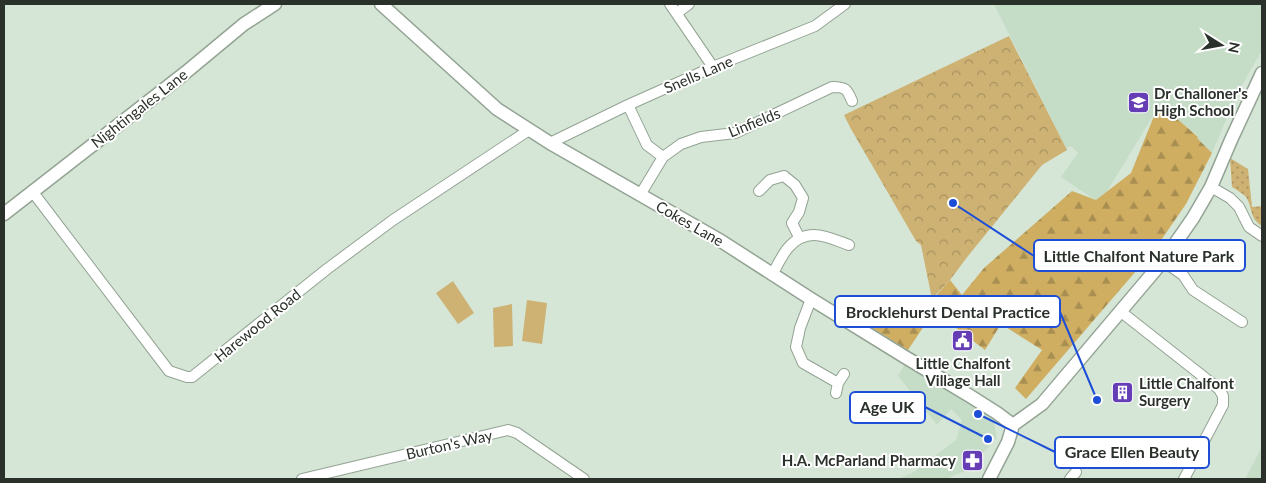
<svg xmlns="http://www.w3.org/2000/svg" width="1266" height="483" font-family="Lato,sans-serif">
  <style>
    .built { fill: #c5dcc6 }
    .grass { fill: url(#grass-dots) }
    .forest { fill: url(#forest-firs) }
    .park { fill: url(#park-crowns) }
    .pitch { fill: #ceb273 }
    .lines { fill: none; stroke-linecap: round; stroke-linejoin: round }
    .minor-casing { stroke: #93a394; stroke-width: 12 }
    .major-casing { stroke: #93a394; stroke-width: 15 }
    .minor { stroke: #fff; stroke-width: 10 }
    .major { stroke: #fff; stroke-width: 12 }
    .labels { text-anchor: middle; dominant-baseline: central; stroke-width: 4; stroke-linejoin: round; paint-order: stroke }
    .street-label { font-size: 15px; fill: #2a302a; stroke: #fff }
    .poi-label { font-size: 15px; font-weight: bold; fill: #2a302a; stroke: #fff; text-anchor: start }
    .leader { fill: none; stroke: #1d4ed8; stroke-width: 2 }
    .callout-dot { fill: #1d4ed8; stroke: #fff; stroke-width: 2 }
    .callout { fill: #fff; stroke: #1d4ed8; stroke-width: 2 }
    .callout-label { font-size: 16px; text-anchor: middle; font-weight: bold; fill: #2a302a }
  </style>
  <defs>
    <pattern id="grass-dots" width="8" height="8" patternUnits="userSpaceOnUse" patternTransform="scale(1.25)"><rect width="8" height="8" fill="#ceb273"/><path d="M2 2h.1M6 6h.1" fill="none" stroke="#a7915f" stroke-width="1.8" stroke-linecap="round"/></pattern>
    <pattern id="forest-firs" width="22" height="20" patternUnits="userSpaceOnUse" patternTransform="scale(1.25)"><rect width="22" height="20" fill="#cfae62"/><path d="M5 1l3.5 6h-7zM16 11l3.5 6h-7z" fill="#a88e51"/></pattern>
    <pattern id="park-crowns" width="20" height="18" patternUnits="userSpaceOnUse" patternTransform="scale(1.25)"><rect width="20" height="18" fill="#ceb273"/><path d="M2 6a3 3 0 1 1 6 0M12 15a3 3 0 1 1 6 0" fill="none" stroke="#a7915f"/></pattern>
  </defs>
  <rect width="100%" height="100%" fill="#d5e6d6"/>
  <path class="built" d="M994,4h268v46l-26,46 -24,57 -15,-15 1,-2 -32,-27h-4l-6,2 -56,92 -39,-26 17,-24 -6,-6 -3,-1 -2,4z
    M905,364l88,54 4,20 -30,32 -21,9h-48l16,-7 42,-32 6,-20 -11,-11 -14,16 -39,-49z
    M1262,447v32h-17z"/>
  <path class="grass" d="M1230,158l18,11 4,38 10,-1v20c-13,-8 -9,-18 -16,-29 -4,-4 -9,-7 -14,-10z"/>
  <path class="forest" d="M1162,109h4l32,28 -1,1 15,15 -26,51 -31,45 -129,150 -11,-11 27,-38 -41,-26 -16,26 -51,-39 -26,39 -41,-25 50,-27 16,1 17,-19 12,15 22,-27 88,-77 24,9 35,-27 25,-62z"/>
  <path class="park" d="M1009,36l58,114 -25,15 -74,91 -18,24 -18,19 -11,-54 -5,-4 -65,-112 -7,-14z"/>
  <path class="pitch" d="M453,281l21,32 -16,11 -22,-31z
    M527,300l20,3 -5,41 -20,-3z
    M512,304l1,42 -19,1 -1,-39z"/>
  <g class="lines">
    <defs>
      <path id="minor" d="M670,4l43,63
        M677,13l12,-9
        M628,105l19,40 16,12
        M550,143l78,-38 85,-38 102,-41 30,-22
        M1211,187l19,11 9,9 10,20 13,9
        M32,191l137,180 18,6h5l135,-108 66,-49 136,-90
        M759,191l11,-11 14,-4 11,9 8,13 -4,14 -7,11 7,14
        M640,195l23,-38 18,-13 20,-7 34,-4 97,-46c14,0 15,2 20,14
        M1163,261l20,14 10,15 49,32
        M772,275c5,-9 10,-20 16,-27 19,-22 39,-11 61,-3
        M811,299l-11,29 -4,19 7,16 35,20 6,-9
        M1120,311l99,78 4,7v9l-39,74
        M836,393l2,-10
        M302,479l206,-49 9,3 67,46
        M1070,479l6,-7"/>
      <path id="major" d="M381,4l116,105 53,34 171,98 90,58 94,58 65,39 27,17 16,12
        M4,214l181,-141 59,-49 31,-20
        M1013,425l29,-21 121,-143 30,-43 18,-31 20,-47 31,-67
        M989,479l19,-37 5,-17"/>
    </defs>
    <use href="#minor" class="minor-casing"/>
    <use href="#major" class="major-casing"/>
    <use href="#minor" class="minor"/>
    <use href="#major" class="major"/>
  </g>
  <defs>
    <symbol id="school-square" viewBox="-11 -11 22 22"><rect x="-9" y="-9" width="18" height="18" rx="4" fill="#653eb6" stroke="#fff"/><path d="M0-5L7-2L0 1L-7-2ZM-4 1L0 2.5L4 1V4Q0 6-4 4Z" fill="#fff"/></symbol>
    <symbol id="civic-square" viewBox="-11 -11 22 22"><rect x="-9" y="-9" width="18" height="18" rx="4" fill="#653eb6" stroke="#fff"/><path d="M-.6-6.5H3V-4.5H.6V-3L4-1V1h2V6H-6V1h2V-1L-.6-3ZM-1.2 2.5V6h2.4V2.5Z" fill="#fff"/></symbol>
    <symbol id="building-square" viewBox="-11 -11 22 22"><rect x="-9" y="-9" width="18" height="18" rx="4" fill="#653eb6" stroke="#fff"/><path d="M-4-6H4V6H1V3H-1V6H-4ZM-2.5-4.3h1.7v1.8h-1.7ZM.8-4.3h1.7v1.8H.8ZM-2.5-1h1.7V.8h-1.7ZM.8-1h1.7V.8H.8Z" fill="#fff"/></symbol>
    <symbol id="pharmacy-square" viewBox="-11 -11 22 22"><rect x="-9" y="-9" width="18" height="18" rx="4" fill="#653eb6" stroke="#fff"/><path d="M-2-6h4v4h4v4h-4v4h-4v-4h-4v-4h4Z" fill="#fff"/></symbol>
  </defs>
  <g fill-rule="evenodd">
    <use href="#school-square" x="1126" y="90" width="25" height="25"/>
    <use href="#civic-square" x="950" y="328" width="25" height="25"/>
    <use href="#building-square" x="1110" y="380" width="25" height="25"/>
    <use href="#pharmacy-square" x="960" y="448" width="25" height="25"/>
  </g>
  <g class="labels">
    <g class="street-label">
      <text transform="translate(698 74) rotate(-23)">Snells Lane</text>
      <text transform="translate(139 108) rotate(-38)">Nightingales Lane</text>
      <text transform="translate(754 122) rotate(-22)">Linfields</text>
      <text transform="translate(690 223) rotate(30)">Cokes Lane</text>
      <text transform="translate(257 325) rotate(-39)">Harewood Road</text>
      <text transform="translate(449 444) rotate(-13)">Burton's Way</text>
    </g>
    <g class="poi-label">
      <text x="1154" y="93">Dr Challoner's<tspan x="1154" dy="17">High School</tspan></text>
      <text x="963" y="363" text-anchor="middle">Little Chalfont<tspan x="963" dy="17">Village Hall</tspan></text>
      <text x="1139" y="383">Little Chalfont<tspan x="1139" dy="17">Surgery</tspan></text>
      <text x="956" y="460" text-anchor="end">H.A. McParland Pharmacy</text>
    </g>
  </g>
  <path class="leader" d="M953 203L1034 256M1097 400L1060 312M988 439L925 407M978 414L1055 452"/>
  <g class="callout-dot">
    <circle cx="953" cy="203" r="5"/>
    <circle cx="1097" cy="400" r="5"/>
    <circle cx="988" cy="439" r="5"/>
    <circle cx="978" cy="414" r="5"/>
  </g>
  <g class="callout">
    <rect x="1034" y="240" width="211" height="31" rx="5"/>
    <rect x="835" y="296" width="225" height="31" rx="5"/>
    <rect x="850" y="392" width="75" height="31" rx="5"/>
    <rect x="1055" y="437" width="154" height="31" rx="5"/>
  </g>
  <g class="callout-label">
    <text x="1139" y="262">Little Chalfont Nature Park</text>
    <text x="948" y="318">Brocklehurst Dental Practice</text>
    <text x="887" y="413">Age UK</text>
    <text x="1132" y="458">Grace Ellen Beauty</text>
  </g>
  <rect width="1266" height="483" fill="none" stroke="#2a302a" stroke-width="10"/>
  <g transform="translate(1221 45) rotate(101)" stroke="#ffffff" stroke-width="4" paint-order="stroke">
  <path d="M0-4L9 19L0 12L-9 19Z" fill="#2a302a"/>
  <text y="-8" font-size="14" font-weight="bold" text-anchor="middle" fill="#2a302a">N</text>
  </g>
</svg>
